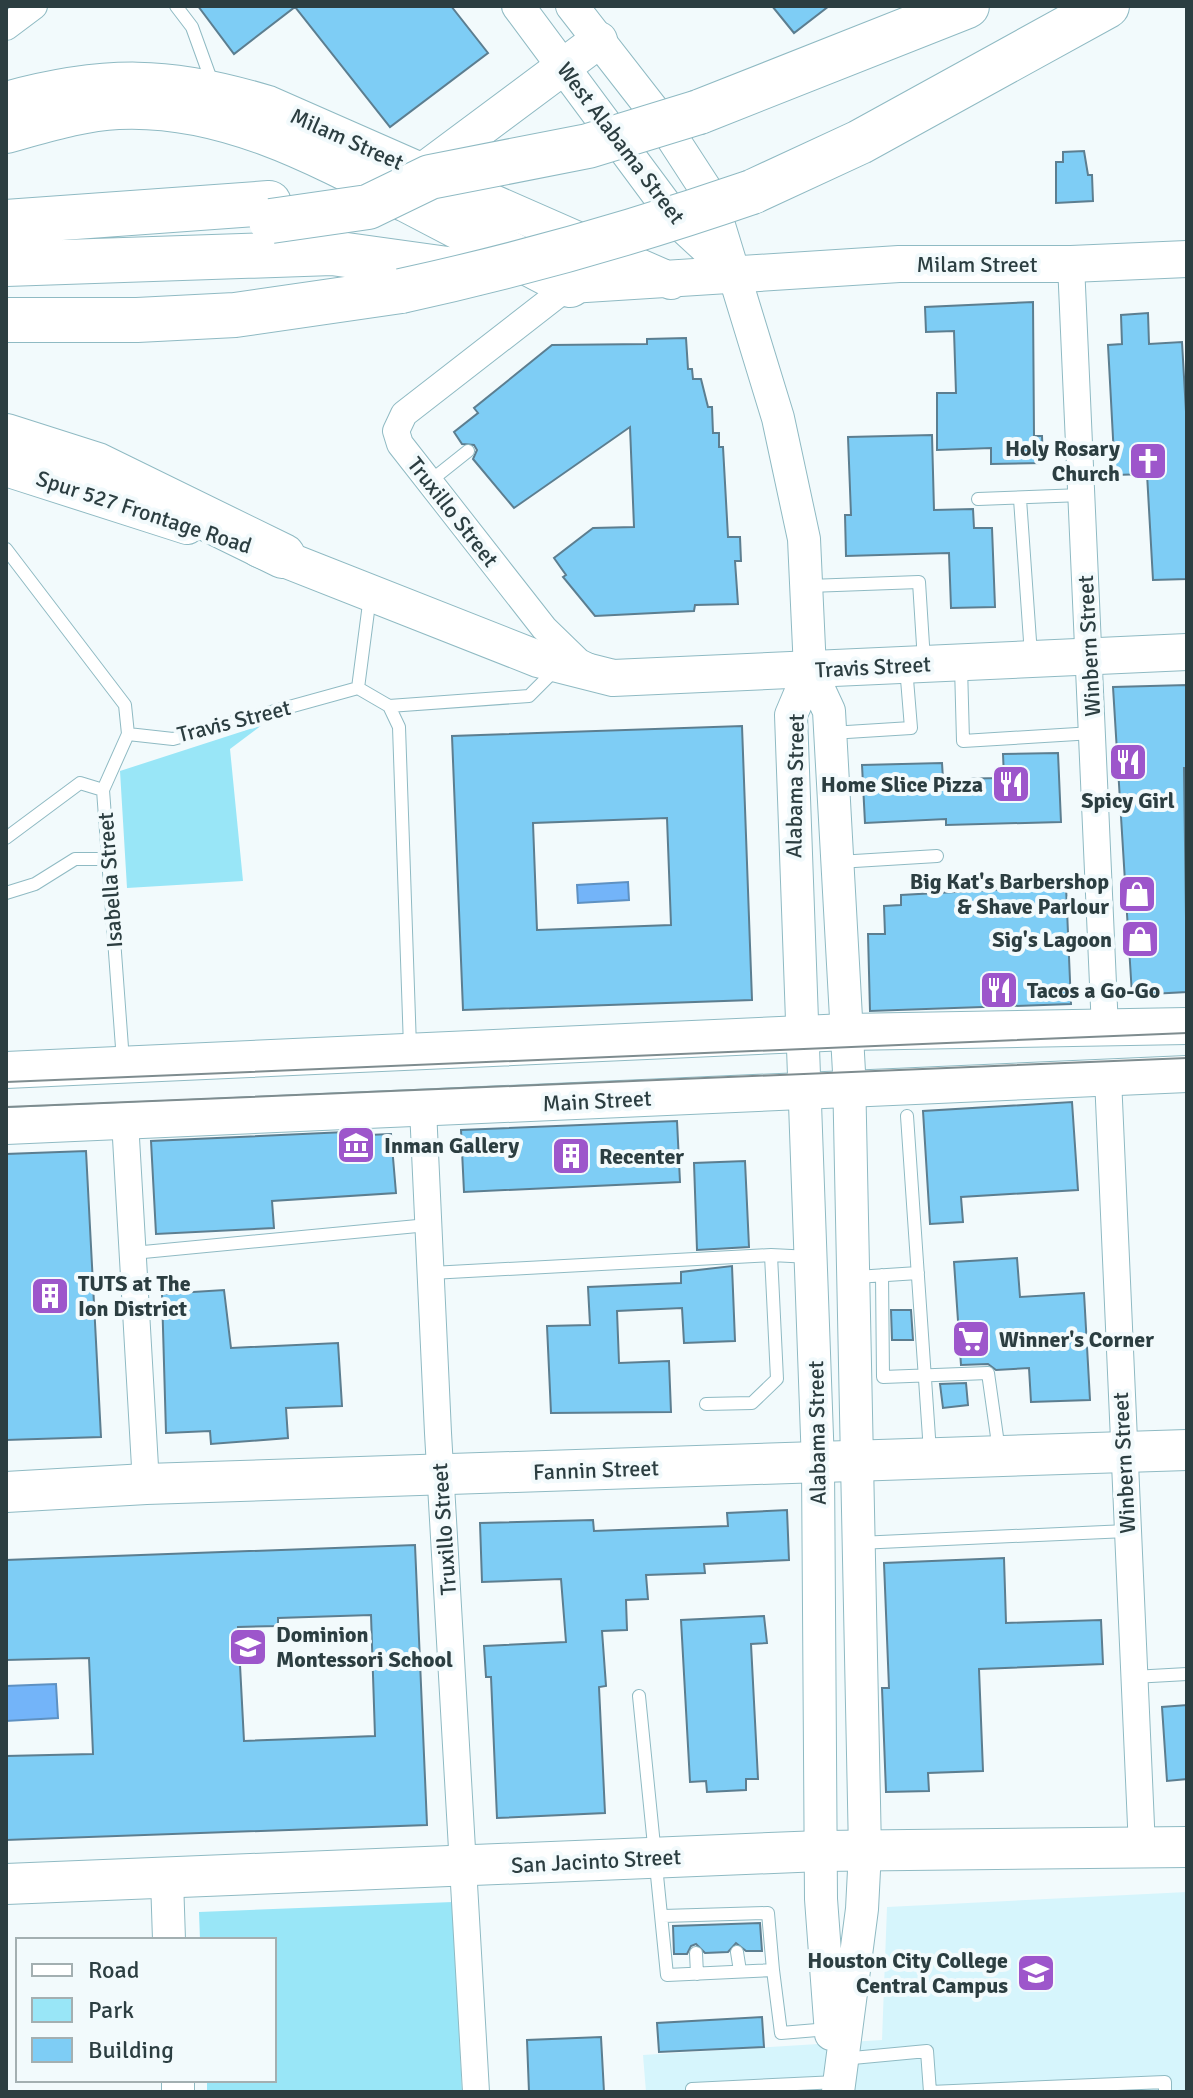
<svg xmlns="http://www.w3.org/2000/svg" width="1193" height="2098" font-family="Signika,sans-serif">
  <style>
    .built { fill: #d6f5fc }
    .green { fill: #99e6f7 }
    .water { fill: #73b4f9; stroke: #5e91c2; stroke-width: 2 }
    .building { fill: #7ecdf5; stroke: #5c7e90; stroke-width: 2; fill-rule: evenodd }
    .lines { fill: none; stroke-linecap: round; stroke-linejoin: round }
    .service-casing { stroke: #8fbac3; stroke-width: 14 }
    .minor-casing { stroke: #8fbac3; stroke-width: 28 }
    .tertiary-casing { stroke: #8fbac3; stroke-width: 34 }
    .secondary-casing { stroke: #8fbac3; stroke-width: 38 }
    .primary-casing { stroke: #8fbac3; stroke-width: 42 }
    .motorway-casing { stroke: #8fbac3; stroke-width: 46 }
    .service { stroke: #fff; stroke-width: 12 }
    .minor { stroke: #fff; stroke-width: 26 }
    .tertiary { stroke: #fff; stroke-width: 32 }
    .secondary { stroke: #fff; stroke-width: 36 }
    .primary { stroke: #fff; stroke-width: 40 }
    .motorway { stroke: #fff; stroke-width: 44 }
    .tram { stroke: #7e8c8f; stroke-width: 2 }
    .motorway-bridge-casing { stroke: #8fbac3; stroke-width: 46; stroke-linecap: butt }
    .motorway-bridge { stroke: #fff; stroke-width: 44 }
    .labels { text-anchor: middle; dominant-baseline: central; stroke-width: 8; stroke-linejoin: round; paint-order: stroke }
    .street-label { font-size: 22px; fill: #2c3e41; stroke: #f2fafc }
    .poi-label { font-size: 22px; font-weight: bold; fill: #2c3e41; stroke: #f2fafc; text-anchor: start }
  </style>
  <rect width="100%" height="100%" fill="#f2fafc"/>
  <path class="built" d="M1187,1892v200h-541l-3,-37 239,-15 5,-133z"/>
  <path class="green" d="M262,725l-32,24 13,132 -116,7 -7,-117z
    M453,1902l9,190h-255v-12h67v-140h-74l-1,-28z"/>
  <path class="water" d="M628,882l1,18 -51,3 -1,-18z
    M56,1684l2,34 -52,3v-35z"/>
  <path class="building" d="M198,6h253l37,47 -98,74 -95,-120 -61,47z
    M772,6h57l-35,27z
    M1084,151l4,24h4l1,26 -37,2v-41h7v-10z
    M1033,302l1,134h8l1,27 -52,1v-16l-54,2v-57h19l-2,-62 -28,1 -1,-25z
    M1148,313l1,31 33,-2 5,87v150l-34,1 -6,-106 -32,1 -7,-130 14,-1 -1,-29z
    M686,338l2,31h4l1,10h8l7,28h4l1,26h6v14h4l5,90h12l1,24h-6l3,43 -43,1 -1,6 -99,5 -32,-39 3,-2 -12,-17 39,-30 41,-1 -4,-100 -116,81 -41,-49 4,-9 -3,-5 -12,-1 -8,-12 24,-19 -4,-5 78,-63 95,-1v-5z
    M932,435l2,75 39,-1 1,19h18l3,79 -44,1 -2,-55 -103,3 -1,-41h6l-3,-78z
    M1187,685v83h-3l3,224 -55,3 -19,-308z
    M742,726l10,274 -289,10 -11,-274zM667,818l4,107 -134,5 -4,-107z
    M1058,753l3,69 -115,3v-6l-81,4 -3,-58 80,-2 1,16 61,-1 -1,-24z
    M1066,886l5,118 -201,7 -2,-77h17l-1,-28 17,-1v-10z
    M1072,1102l6,88 -117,7 2,25 -33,2 -7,-113z
    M677,1121l3,61 -216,10 -3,-62z
    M367,1131l1,4 23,-1 5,59 -124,8 2,27 -118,6 -5,-93z
    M86,1151l15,286 -95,3v-286z
    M745,1161l4,86 -52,3 -3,-87z
    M1017,1258l3,39 64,-4 6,107 -59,2 -2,-34 -33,2 -8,-6 -27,1 -7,-103z
    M732,1266l3,75 -51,2 -2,-35 -65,3 2,52 50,-2 2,51 -120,1 -4,-87 43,-1 -2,-38 93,-4v-11z
    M224,1290l7,58 107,-5 4,63 -56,2 2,30 -77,6 -1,-13 -44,2 -4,-139z
    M891,1310h20l2,30h-21z
    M966,1383l2,22 -25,3 -3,-24z
    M787,1510l2,50 -85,4 1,9 -59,2 2,24 -22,1 1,30 -25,1 4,55 -7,1 6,126 -108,5 -6,-141h-5l-2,-31 82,-4 -5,-63 -79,3 -2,-59 113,-3 1,11 50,-2 84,-3 -1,-13z
    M415,1545l12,280 -421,15v-84l87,-2 -4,-96 -83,2v-100zM371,1615l4,121 -131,5 -6,-114 40,-1v-8z
    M1004,1558l2,65 95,-3 2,44 -124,5 4,102 -55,2 1,18 -43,1 -4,-104h7l-5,-125z
    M764,1616l3,27 -16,1 7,135h-12v11l-39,2 -1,-11 -16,1 -9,-162z
    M1187,1705v74l-20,2 -5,-74z
    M760,1923l2,28h-16l-10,-8 -8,9 -23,1 -9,-9 -5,2 -4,8h-13l-1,-28z
    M762,2017l2,30 -105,5 -2,-29z
    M601,2037l3,55h-75l-2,-52z"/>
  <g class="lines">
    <defs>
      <path id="service" d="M176,6l16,21 21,58
        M429,482l39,-31
        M978,499l104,-4
        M1020,499l11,156
        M6,549l119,156 3,29 -25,56 20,271
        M809,586l110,-4 5,79
        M961,666l2,75 130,-8
        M358,688l12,-92
        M389,706l140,-10 26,-26
        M831,733l80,-5 -5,-61
        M128,734l45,5 185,-51 31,18 10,21 11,320
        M6,838l74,-55 23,7
        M838,862l99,-6
        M6,893l29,-9 40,-25h33
        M907,1116l23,336
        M133,1253l295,-28
        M431,1273l340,-18 40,2
        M882,1275l1,102 105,-4 11,78
        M856,1277l62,-4
        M706,1404l46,-1 25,-24 -6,-124
        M858,1543l269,-12
        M1133,1677l54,-3
        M639,1696l28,279 106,-5 8,63 48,-4
        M663,1916l105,-3 5,57
        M737,1952l3,19
        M696,1953l1,21
        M842,2059l85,-8 3,41 235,-10v10
        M693,2092l-1,-3 145,-7"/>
      <path id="minor" d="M6,27l28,-21
        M1071,264l34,765
        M570,285l-166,129 -8,17 4,13 144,184 35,34 10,5
        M1108,1078l34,770
        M423,1109l15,324 38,659
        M125,1121l21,363"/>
      <path id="tertiary" d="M518,6l161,217 51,47
        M572,6l88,113 50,77 68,222 26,121 6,131 19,41 20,361 16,779 -3,58 -24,183
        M810,670l-19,45 27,749 3,435 10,135
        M167,1879l2,61
        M178,2080v12"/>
      <path id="secondary" d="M6,100c98,-27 165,-26 262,4l403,177
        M422,172l177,-132
        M570,285l329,-21h172l116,-5
        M6,468l181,58
        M259,549l279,110 75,19 574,-26
        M6,1070l841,-38 340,-6
        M6,1126l1181,-52"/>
      <path id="primary" d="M6,1492l140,-8 1041,-34
        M6,1884l815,-33 366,-4"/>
      <path id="motorway" d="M699,112l268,-106
        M6,131c37,-10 73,-22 112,-24 106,-5 200,46 291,94 53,28 107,56 161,84
        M752,192l108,-50 247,-136
        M6,222l263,-19
        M6,264l326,-11 144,20
        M6,320h131l98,-5 166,-24
        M6,436l91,29 186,91"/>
    </defs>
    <use href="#service" class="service-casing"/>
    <use href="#minor" class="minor-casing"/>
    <use href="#tertiary" class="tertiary-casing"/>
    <use href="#secondary" class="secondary-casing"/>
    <use href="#primary" class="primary-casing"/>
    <use href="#motorway" class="motorway-casing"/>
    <use href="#service" class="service"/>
    <use href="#minor" class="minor"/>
    <use href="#tertiary" class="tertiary"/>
    <use href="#secondary" class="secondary"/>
    <use href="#primary" class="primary"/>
    <use href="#motorway" class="motorway"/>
    <path class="tram" d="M6,1082l1181,-49
      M6,1107l1181,-49"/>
    <defs>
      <path id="motorway-bridge" d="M271,221l97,-14 62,-30 158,-31 111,-34
        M401,291c120,-26 235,-59 351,-99"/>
    </defs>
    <use href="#motorway-bridge" class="motorway-bridge-casing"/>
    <use href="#motorway-bridge" class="motorway-bridge"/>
  </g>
  <defs>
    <symbol id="church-square" viewBox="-11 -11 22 22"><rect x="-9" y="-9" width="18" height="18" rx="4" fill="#9d56cb" stroke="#f2fafc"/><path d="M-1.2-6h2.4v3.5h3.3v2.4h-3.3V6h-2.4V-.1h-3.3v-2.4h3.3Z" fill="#fff"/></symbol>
    <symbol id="restaurant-square" viewBox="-11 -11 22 22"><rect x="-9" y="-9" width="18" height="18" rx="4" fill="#9d56cb" stroke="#f2fafc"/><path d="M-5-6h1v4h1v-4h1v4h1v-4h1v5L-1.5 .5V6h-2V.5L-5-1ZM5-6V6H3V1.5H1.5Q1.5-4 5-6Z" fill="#fff"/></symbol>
    <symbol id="shop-square" viewBox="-11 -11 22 22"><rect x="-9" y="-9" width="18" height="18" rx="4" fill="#9d56cb" stroke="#f2fafc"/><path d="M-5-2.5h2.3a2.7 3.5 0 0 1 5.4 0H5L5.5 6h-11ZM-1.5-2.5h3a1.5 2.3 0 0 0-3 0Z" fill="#fff"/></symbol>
    <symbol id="museum-square" viewBox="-11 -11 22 22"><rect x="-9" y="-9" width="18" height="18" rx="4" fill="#9d56cb" stroke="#f2fafc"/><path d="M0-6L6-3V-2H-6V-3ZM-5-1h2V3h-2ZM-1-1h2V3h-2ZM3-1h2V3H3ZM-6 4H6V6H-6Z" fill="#fff"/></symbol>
    <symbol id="building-square" viewBox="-11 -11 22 22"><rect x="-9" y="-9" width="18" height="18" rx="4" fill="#9d56cb" stroke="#f2fafc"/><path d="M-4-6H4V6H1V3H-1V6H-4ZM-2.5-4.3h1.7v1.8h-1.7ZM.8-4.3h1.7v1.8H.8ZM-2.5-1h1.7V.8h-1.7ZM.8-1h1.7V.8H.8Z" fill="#fff"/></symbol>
    <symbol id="supermarket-square" viewBox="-11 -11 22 22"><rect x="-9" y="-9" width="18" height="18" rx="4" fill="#9d56cb" stroke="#f2fafc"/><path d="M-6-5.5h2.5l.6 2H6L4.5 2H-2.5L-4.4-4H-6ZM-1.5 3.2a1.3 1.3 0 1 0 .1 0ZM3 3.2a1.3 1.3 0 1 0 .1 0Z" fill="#fff"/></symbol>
    <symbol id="school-square" viewBox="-11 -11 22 22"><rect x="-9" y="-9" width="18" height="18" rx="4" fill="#9d56cb" stroke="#f2fafc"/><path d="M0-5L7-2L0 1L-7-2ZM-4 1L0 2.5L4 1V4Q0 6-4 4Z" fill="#fff"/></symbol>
  </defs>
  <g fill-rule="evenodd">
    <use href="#church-square" x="1126" y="439" width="44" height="44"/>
    <use href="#restaurant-square" x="1106" y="740" width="44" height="44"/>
    <use href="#restaurant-square" x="989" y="762" width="44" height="44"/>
    <use href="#shop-square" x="1115" y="872" width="44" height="44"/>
    <use href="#shop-square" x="1118" y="917" width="44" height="44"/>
    <use href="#restaurant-square" x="977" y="968" width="44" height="44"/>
    <use href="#museum-square" x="334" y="1123" width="44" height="44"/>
    <use href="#building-square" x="549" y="1134" width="44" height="44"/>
    <use href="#building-square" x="28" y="1274" width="44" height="44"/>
    <use href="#supermarket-square" x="949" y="1317" width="44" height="44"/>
    <use href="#school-square" x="226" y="1625" width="44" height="44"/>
    <use href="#school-square" x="1014" y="1951" width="44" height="44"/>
  </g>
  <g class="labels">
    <g class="street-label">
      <text transform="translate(347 139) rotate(24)">Milam Street</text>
      <text transform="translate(621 143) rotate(53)">West Alabama Street</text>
      <text x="977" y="264">Milam Street</text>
      <text transform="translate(144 512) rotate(18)">Spur 527 Frontage Road</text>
      <text transform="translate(453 512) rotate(52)">Truxillo Street</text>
      <text transform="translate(1089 646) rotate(-93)">Winbern Street</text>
      <text transform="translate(873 667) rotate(-3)">Travis Street</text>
      <text transform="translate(234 721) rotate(-14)">Travis Street</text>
      <text transform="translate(795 786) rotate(-89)">Alabama Street</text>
      <text transform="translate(110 880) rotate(-94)">Isabella Street</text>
      <text transform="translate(597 1101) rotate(-3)">Main Street</text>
      <text transform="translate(817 1433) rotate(-91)">Alabama Street</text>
      <text transform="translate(1124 1463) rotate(-93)">Winbern Street</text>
      <text transform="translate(596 1470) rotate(-2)">Fannin Street</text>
      <text transform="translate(444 1529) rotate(-94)">Truxillo Street</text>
      <text transform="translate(596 1861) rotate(-3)">San Jacinto Street</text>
    </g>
    <g class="poi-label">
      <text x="1120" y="448" text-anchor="end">Holy Rosary<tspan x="1120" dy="25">Church</tspan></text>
      <text x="983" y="784" text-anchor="end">Home Slice Pizza</text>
      <text x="1128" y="800" text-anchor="middle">Spicy Girl</text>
      <text x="1109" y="881" text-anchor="end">Big Kat's Barbershop<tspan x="1109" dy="25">&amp; Shave Parlour</tspan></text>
      <text x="1112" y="939" text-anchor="end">Sig's Lagoon</text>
      <text x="1027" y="990">Tacos a Go-Go</text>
      <text x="384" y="1145">Inman Gallery</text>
      <text x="599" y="1156">Recenter</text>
      <text x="78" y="1283">TUTS at The<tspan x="78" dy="25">Ion District</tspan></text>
      <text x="999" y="1339">Winner's Corner</text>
      <text x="276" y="1634">Dominion<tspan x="276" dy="25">Montessori School</tspan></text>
      <text x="1008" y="1960" text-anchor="end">Houston City College<tspan x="1008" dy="25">Central Campus</tspan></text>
    </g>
  </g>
  <rect width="1193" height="2098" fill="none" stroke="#2c3e41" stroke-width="16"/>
  <rect x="16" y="1938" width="260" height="144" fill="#f2fafc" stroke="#a3afb1" stroke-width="2"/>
  <rect x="32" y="1964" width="40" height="12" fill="#ffffff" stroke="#a3afb1" stroke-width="2"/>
  <text x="88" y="1978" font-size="24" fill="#2c3e41">Road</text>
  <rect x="32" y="1998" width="40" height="24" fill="#99e6f7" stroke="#a3afb1" stroke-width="2"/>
  <text x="88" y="2018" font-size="24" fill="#2c3e41">Park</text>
  <rect x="32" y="2038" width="40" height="24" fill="#7ecdf5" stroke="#a3afb1" stroke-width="2"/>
  <text x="88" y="2058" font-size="24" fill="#2c3e41">Building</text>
</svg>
